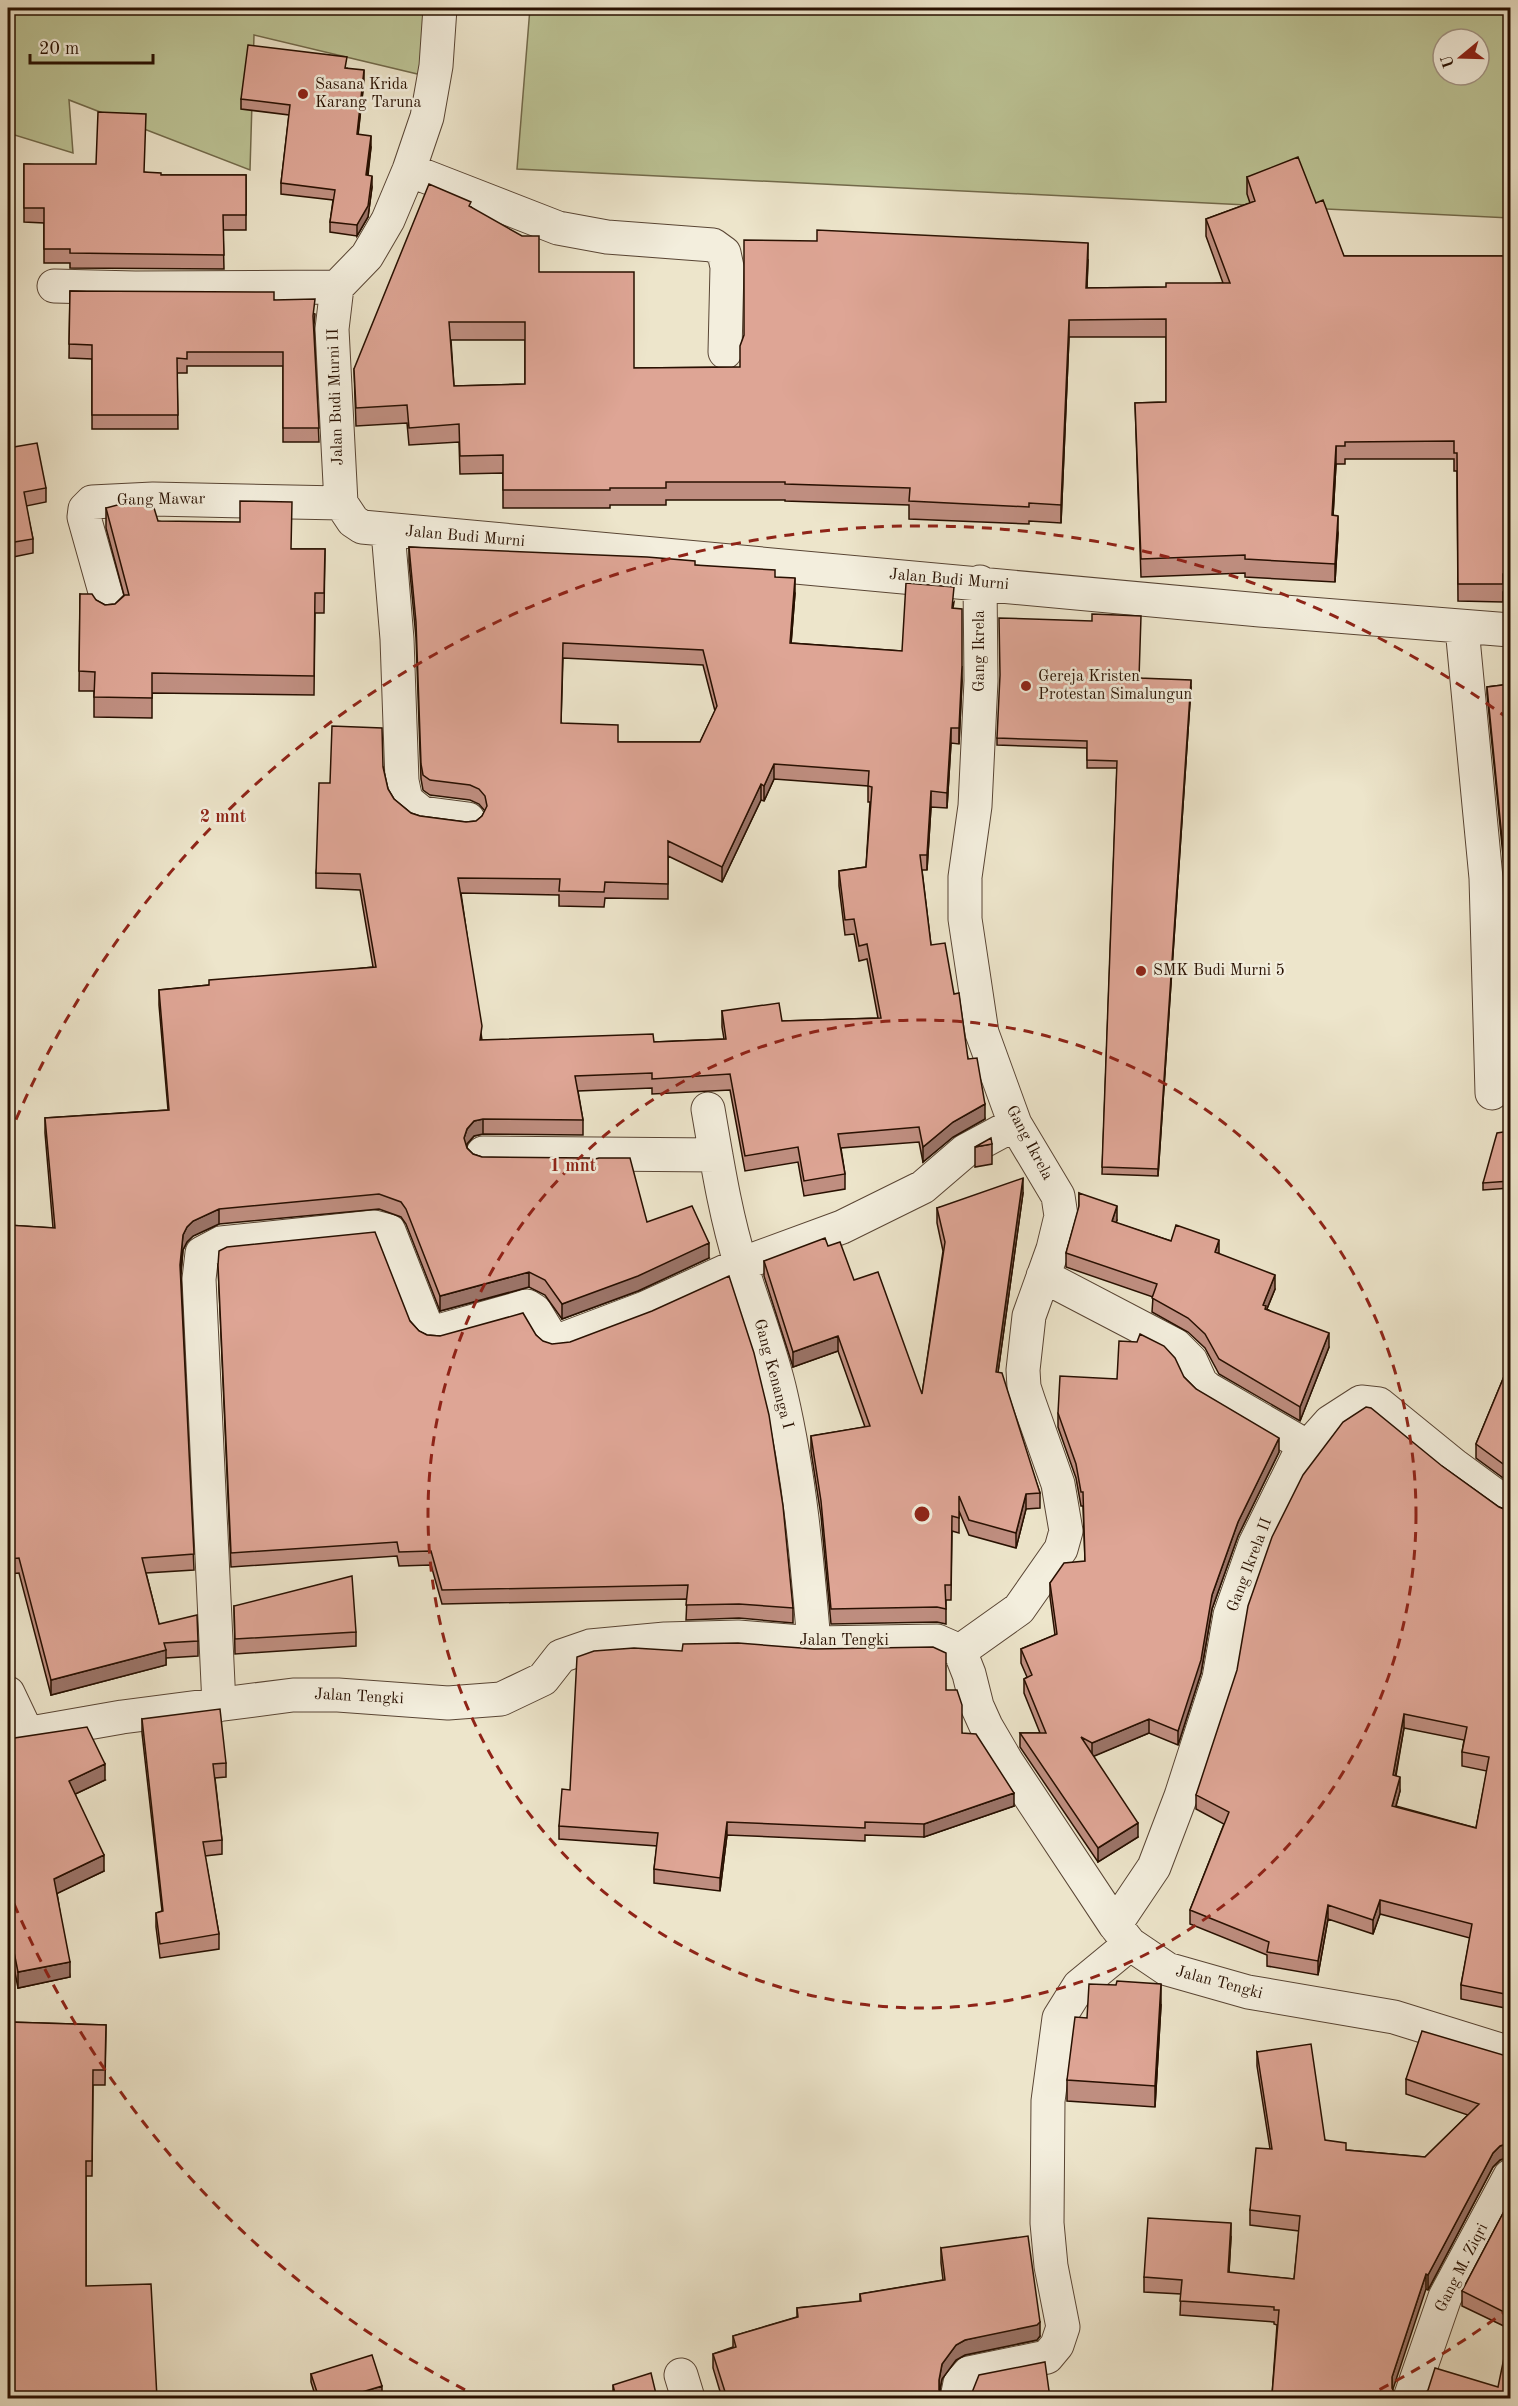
<svg xmlns="http://www.w3.org/2000/svg" width="1518" height="2406" font-family="'Old Standard TT',serif">
  <style>
    .green { fill: #bcc395; stroke: #726a4b; stroke-width: 1.5; fill-rule: evenodd }
    .lines { fill: none; stroke-linecap: round; stroke-linejoin: round }
    .minor-casing { stroke: #594534; stroke-width: 35 }
    .minor { stroke: #f3eedd; stroke-width: 33 }
    .wall { fill: #bf8e80; stroke: #281001; stroke-width: 1.5; fill-rule: evenodd }
    .shaded-wall { fill: #9b7468; stroke: #281001; stroke-width: 1.5 }
    .building { fill: #dea595; stroke: #281001; stroke-width: 1.5; fill-rule: evenodd }
    .ring { fill: none; stroke: #8f2418; stroke-width: 3; stroke-dasharray: 10 8 }
    .poi-dot { fill: #8f2418; stroke: #f3eedd; stroke-width: 2 }
    .labels { text-anchor: middle; dominant-baseline: central; stroke-width: 5; stroke-linejoin: round; paint-order: stroke }
    .poi-label { font-size: 16px; fill: #281001; stroke: #f3eedd; text-anchor: start }
    .street-label { font-size: 16px; fill: #281001; stroke: #f3eedd }
    .centre { fill: #8f2418; stroke: #f3eedd; stroke-width: 3 }
    .ring-label { font-size: 18px; text-anchor: middle; font-weight: bold; fill: #8f2418; stroke: #f3eedd; stroke-width: 5; stroke-linejoin: round; paint-order: stroke }
  </style>
  <rect width="100%" height="100%" fill="#ede5cb"/>
  <filter id="stains"><feTurbulence type="fractalNoise" baseFrequency=".00333" numOctaves="4"/><feColorMatrix values="0 0 0 0 .2 0 0 0 0 .09 0 0 0 0 .02 0 0 0 .5 -.17"/></filter>
  <radialGradient id="worn" r=".72"><stop offset=".6" stop-color="#630" stop-opacity="0"/><stop offset="1" stop-color="#630" stop-opacity=".3"/></radialGradient>
  <path class="green" d="M8,8h428l-6,69 -176,-42 -4,135 -181,-70 4,53 -65,-20z
    M530,8h980v210l-993,-49zM1443,39h36v36h-36z"/>
  <g class="lines">
    <defs>
      <path id="minor" d="M440,8l-4,58 -9,51 -18,53 -21,50 -21,36 -30,31 -5,42 9,174 12,18 9,6 898,83 250,20
        M409,170l149,58 49,9 106,8 11,8 3,14 -2,85
        M54,286l81,2 202,-1
        M388,531l9,108 5,142 4,19 16,13 46,6
        M109,606l-25,-89 1,-8 7,-7 61,-3 188,4
        M1462,628l24,250 6,215
        M708,1109c9,52 17,105 33,156 13,43 30,85 40,130 19,82 26,164 33,248
        M483,1153l233,2
        M1043,1276l132,69 16,16 10,22 7,6 100,58
        M960,1651l59,-42 42,-60 5,-18 -8,-47 -29,-82 -5,-15 -1,-17 6,-54 24,-67 8,-33 -3,-20 -43,-72 -33,-91 -17,-114v-42l10,-71 6,-125 -1,-99
        M8,1693l19,40
        M219,1705l-20,-426 3,-26 19,-10 153,-16 15,4 38,97 8,4 92,-26 8,5 17,28h11l82,-31 96,-44 101,-37 81,-40 42,-36 50,-27
        M8,1737l114,-20 171,-22h45l110,8 53,-4 42,-20 18,-23 29,-10 75,-7 73,-2 76,6 123,-2 23,10 9,23 8,32 9,20 21,36 108,163 15,19 37,25 81,23 146,25 116,36
        M1115,1925l39,-58 27,-71 38,-118 11,-63 25,-71 42,-85 33,-37 31,-20 18,2 75,61 56,41
        M681,2375l7,23
        M957,2398l3,-15 9,-10 78,-16 10,-12 6,-18 -12,-61 -4,-43 1,-122 11,-83 20,-32 51,-42
        M1410,2398l35,-101 65,-121"/>
    </defs>
    <use href="#minor" class="minor-casing"/>
    <use href="#minor" class="minor"/>
  </g>
  <path class="wall" d="M194,8h43l-1,4z
    M347,68l17,13 -6,53 13,13 -3,29 4,11 -4,30 -11,19 -27,-4v-10l3,-22 -52,-6v-11l8,-68 -48,-6v-10z
    M24,164l120,8 17,3h85v55h-23l1,39 -154,-1v-5h-26v-40l-20,-1z
    M1247,177l69,26 28,53h166v336h-7v10l-45,-1 -1,-130h-3v-12h-109v5h-9l-3,52 5,17 -3,49 -90,-5v-4l-104,4 -6,-174 31,-1v-65h-97l-8,186 -32,-2v3l-120,-5v-14l-124,-4v-1h-119v5h-56v3h-107v-35l-43,1 -1,-32 -50,3 -2,-22 -51,3 -2,-57 117,-162 68,65 95,96 106,-1 348,-107 -1,28 79,-1 57,-4 -17,-47v-17l44,-16 -3,-9zM451,340h74v44l-71,2z
    M70,291l204,9 41,14 -1,11 5,117h-36v-76h-96v7h-10l1,56h-86v-70l-23,-1z
    M8,448l38,40v14l-20,4 7,33v14l-25,5z
    M106,508l52,13 133,28h34l-1,64h-9l-1,82 -162,-2v25l-58,-1v-26h-15l1,-97 16,6 9,5 10,-1 9,-9 -18,-67z
    M409,547l286,18 80,12 20,16 -4,50 111,8 52,-49 -1,6 9,73 -3,63 -8,-1 -4,65 -16,-1 -4,63h-5l9,75 23,49 14,65 17,60 -32,18 -30,25 -4,-20 -78,6 4,26v15l-41,7 -6,-34 -53,9 -15,-81 -78,4v-6l-74,3 5,29v15l-100,-1 -9,2 -7,8v4l6,6 9,3 109,3 56,62 62,36 -71,33 -76,28 -17,-24 -16,-8 -89,24 -34,-87 -5,-7 -22,-8 -160,15 -26,12 -6,6 -4,8 -2,25 13,295 -48,3 13,51 39,17v15l-32,2v7l-115,30 -32,-122 -11,1v-349l45,3 -8,-95v-15l123,-8 -9,-105v-15l50,-5 164,-18 -13,-77 -44,-2v-15l14,-90 53,-16 5,22 6,10 17,14 9,3 46,6 10,-1 6,-5 3,-5 -6,-7 -9,-4 -40,-5 -7,-5 -2,-11 -5,-141 -7,-76zM563,658l140,7 12,46 -15,31h-82l-57,-19zM774,779l94,7v16h2l-4,65 -27,4v15l6,49 9,-1 5,27 8,-2 11,59 -96,3 -60,-10v16l2,12 -70,3 -172,-2 -21,-147 98,2v11l45,1 1,-9 63,1v-43l54,26 39,-82 3,1z
    M1139,678l52,9 -33,489 -56,-2 15,-406h-30v-20l-90,-3v-7z
    M1510,684v313l-3,-37 -2,-84 -18,-182v-7z
    M1510,1131v57l-27,2v-7z
    M992,1144v20l-17,3v-20z
    M1023,1193l-25,179 42,121v15l-14,1 -10,39 -47,-13 -10,-24v22l-7,-2 -1,69h-5v24l-9,-2 -106,2 -10,-108 -10,-65v-15l54,-9 -27,-76 -45,16 -29,-91v-15l64,-15 26,34 68,114 21,-143 -6,-28v-15z
    M1079,1193l38,27 -1,3 55,18 48,13 56,35 -8,20 62,38 -29,74 -81,-47 -14,-26 -17,-16 -36,-20 1,-15 -87,-30v-14l13,-45z
    M218,1265l192,56 9,10 8,4 13,1 96,-1 257,273v15l-54,-5 -53,2 1,-21 -245,5 -11,-39 -32,1 -2,-10 -166,11z
    M1510,1362v121l-34,-25v-14z
    M1184,1377l12,12 83,63 -41,84 -26,73 -11,64 -23,72 -29,-12 -56,23 45,81 -40,25 -78,-115v-14h20l-16,-40v-14l3,-2 -6,-14v-14l34,-14 -5,-38v-14l35,-22 -2,-55h-2l-5,-28 -18,-51v-14l59,-34z
    M1442,1466l57,41 10,4 1,-1v499l-49,-10v-14l9,-47 -90,-24 -7,20 -45,-15 -10,56 -51,-9v-11l-77,-31v-14l34,-86 -28,-15v-14zM1404,1728l60,12 -2,12v14l25,5 -11,57 -80,-22 4,-15 -4,-15z
    M234,1606l122,26v14l-121,8z
    M946,1690l16,43 52,73 -90,31 -59,-2v6l-138,-6 -7,56 -66,-8v-14l3,-23 -98,-7v-13l11,-36z
    M142,1719l84,44v14l-11,1 7,62v14l-17,2 14,78v15l-59,9 -4,-31v-14l6,-2 -20,-178z
    M8,1739l97,41 -30,14 29,77 -47,22 13,84 -52,11 -10,-51z
    M1161,2005l-6,102 -88,-6v-21l20,-62z
    M8,2022l98,3 -1,60h-12l-1,91h-6v110l71,112 -146,-143 2,-86 -5,-1z
    M1257,2052l68,88 21,10 79,7 43,-42 -62,-21v-15l104,-22v101l-1,-1 -9,3 -7,7 -65,123 -2,-1 -154,106 5,-70 -3,-1v-2l-94,-7 1,-21 -37,-2v-15l87,-40 -2,36 65,6 5,-48 -49,-6v-15l20,-61 -13,-83z
    M1510,2200v129l-48,-23v-15z
    M941,2248l99,88 -3,4 -72,15 -9,5 -14,19 -2,11 5,8h2h-225l-9,-30v-14l20,-7v-11l64,-19v-9l63,-6v-8l83,-14 -2,-17z
    M311,2374l71,19 -17,5h-49l-5,-16z
    M613,2385l3,13h-3z"/>
  <path class="shaded-wall" d="M364,70v11l-7,64v-11z
    M371,136v11l-5,39v-11z
    M372,176v11l-4,30 -11,19v-11z
    M1088,243v17l-2,45v-17z
    M1069,320v17l-8,186v-18z
    M1336,446v18l-4,69v-18z
    M1338,516v17l-3,49v-18z
    M795,578v15l-5,65v-15z
    M962,666v15l-3,63v-16z
    M1191,680v7l-33,489v-7z
    M951,728v15l-4,65v-15z
    M774,764v15l-10,22v-15z
    M761,784v16l-39,82v-15z
    M931,791v16l-4,63v-15z
    M985,1104v15l-32,18 -30,25v-15l30,-25z
    M483,1119v15l-9,2 -7,8 -3,9v-15l3,-9 7,-8z
    M1023,1178v15l-27,194v-15z
    M1117,1206v14l-5,16v-15z
    M219,1209v15l-26,12 -6,6 -4,8 -3,30v-15l3,-30 4,-8 6,-6z
    M1219,1240v14l-4,-2z
    M709,1243v15l-71,33 -76,28v-15z
    M529,1272v15l-89,24v-15z
    M1275,1275v14l-9,22 -3,-6z
    M1329,1333v14l-29,74v-14z
    M838,1336v15l-45,16v-15z
    M1279,1438v14l-41,84 -26,73 -11,64 -23,72v-14l34,-136 26,-73z
    M1026,1494v15l-10,39v-15z
    M166,1650v15l-115,30v-15z
    M1404,1714v14l-11,61v-14z
    M1149,1719v14l-57,24v-14z
    M105,1764v16l-36,17v-16z
    M1400,1777v14l-8,29v-14z
    M1014,1793v13l-90,31v-13z
    M727,1822v13l-7,56v-13z
    M1138,1823v14l-40,25v-14z
    M104,1855v16l-50,24v-16z
    M1380,1900v14l-7,20v-14z
    M1328,1905v14l-10,56v-14z
    M70,1962v15l-52,11v-16z
    M1161,1984v21l-6,102v-21z
    M1509,2143v14l-9,3 -7,7 -65,123v-15l65,-122 7,-7z
    M1231,2223v14l-3,50v-15z
    M1426,2274v15l-34,103v6v-21z
    M1040,2322v14l-3,4 -72,15 -9,5 -14,19 -3,15v-14l3,-16 14,-19 9,-5z
    M382,2386v7l-17,5h-23z"/>
  <path class="building" d="M248,45l99,12 -2,11 19,2 -7,64 14,2 -5,39 6,1 -4,30 -11,19 -27,-3 5,-32 -54,-7 9,-78 -49,-6z
    M98,112l48,2 -2,58 17,1v2h85v40h-23l1,40 -154,-2v-4h-26v-41h-20v-44h72z
    M1298,157l18,46 7,-3 21,56h166v318h-7v10h-45l-1,-131h-3v-12l-109,1v4h-9l-4,69 6,1 -3,48 -90,-5v-4l-104,4 -6,-156 31,-1v-83l-97,1 -8,185 -32,-2v4l-120,-6 1,-13 -125,-4v-2h-119v6h-56v2h-107v-35l-43,1 -1,-32 -50,4 -2,-23 -51,3 -2,-39 75,-185 42,18 -2,4 53,30h17v36h95v96l106,-1v-21l4,-11v-95l73,1v-11l271,13 -2,45 80,-1v-4h64l-24,-64 49,-18 -8,-24zM449,322h76v62l-71,2z
    M70,291l204,1v8l41,-1 -2,17 6,112h-36v-76h-96v7l-10,-1 1,57h-86v-70l-23,-1z
    M37,443l9,45 -22,4 9,47 -25,4v-95z
    M151,498l7,23 82,1v-21l52,1 -1,47h34l-1,44h-9l-1,83 -162,-3v25l-58,-1 1,-25 -16,-1 1,-77h12l4,6 9,5 10,-1 10,-9h4l-23,-87 34,-9z
    M409,547l238,10 48,4v4l80,5v7l20,1 -5,65 112,8 4,-68 48,4 -2,21 10,1v57l-3,62h-8l-4,65 -16,-2 -4,64h-7l11,90 14,-2 9,51 5,-1 9,66 9,-1 8,46 -32,18 -30,25 -4,-20 -81,7 7,40 -41,7 -6,-34 -53,9 -15,-82 -78,5v-6l-77,3 8,44 -100,-1 -9,2 -7,8 -3,9 3,10 6,6 9,3 108,1 1,2 8,-2h31l17,64 45,-16 17,37 -71,33 -76,28 -17,-24 -16,-8 -89,24 -34,-87 -5,-7 -22,-8 -160,15 -26,12 -6,6 -4,8 -3,30 14,289 -52,4 17,66 38,-9 1,26 -34,2 2,7 -115,30 -32,-122 -11,1v-334l47,3 -10,-110 124,-8 -10,-120 50,-5v-5l167,-13 -16,-93 -44,-1 3,-90h11l2,-57 50,2 1,39 5,22 6,10 17,14 9,3 46,6 10,-1 6,-5 5,-10 -2,-10 -6,-7 -9,-4 -40,-5 -7,-5 -2,-11 -5,-142zM563,643l140,7 14,56 -17,36h-82v-17l-57,-2zM774,764l95,7 -1,15 4,1 -6,80 -27,4 6,49 9,-1 5,27 8,-2 14,74 -99,3 -3,-18 -57,8 4,28 -72,3 -1,-8 -173,6 2,-14 -24,-148 102,1 -1,12 45,1 1,-10 63,2v-43l54,26 39,-83 3,2z
    M1092,614l49,2 -2,62 52,2 -33,489 -56,-2 15,-406 -30,-1v-19l-90,-3 3,-63 -1,-57 93,3z
    M1510,684v306l-3,-37 -2,-84 -18,-182z
    M1510,1131v50l-27,2 14,-50z
    M991,1138l1,6 -17,3z
    M1023,1178l-27,194 6,1 38,120 -14,1 -10,39 -47,-13 -10,-24v22l-7,-2 -1,69h-6l1,24 -9,-2 -106,2 -10,-108 -10,-65 59,-10 -32,-90 -45,16 -29,-91 61,-23 3,8 12,-4 14,38 24,-8 44,122 23,-152 -8,-34z
    M1079,1193l38,13 -5,15 59,20 5,-16 43,15 -4,12 60,23 -12,30 3,1 -1,3 64,24 -29,74 -81,-48 -14,-25 -17,-16 -36,-20 5,-14 -91,-31 13,-47z
    M375,1232l35,89 9,10 8,4 13,1 83,-23 13,22 7,6 9,3 18,-2 82,-31 77,-35 25,77 15,62 14,91 10,102 -54,-4 -53,1 2,-20 -246,5 -11,-39 -32,1 -2,-10 -166,11 -13,-288 1,-14 8,-4z
    M1140,1334l24,12 11,12 9,19 12,12 83,49 -41,84 -26,73 -11,65 -23,71 -29,-12 -57,24 -11,-6 57,86 -40,25 -78,-115h26l-22,-54 8,-4 -11,-26 36,-15 -7,-51 14,-20 21,-2 -2,-69h-2l-5,-28 -18,-51 2,-37 57,3 2,-38 18,1z
    M1510,1362v107l-34,-25z
    M1366,1407l5,1 71,58 57,41 10,4 1,-1v485l-49,-10 11,-61 -92,-24 -7,20 -45,-15 -10,56 -51,-9 2,-10 -79,-32 39,-98 -33,-17 41,-125 11,-64 24,-69 31,-62 40,-53zM1404,1714l63,13 -5,25 27,5 -13,71 -84,-22 8,-29 -7,-2z
    M352,1576l4,56 -121,7 -1,-33z
    M738,1643l76,6 119,-2 13,6v37h11l5,15v28l14,1 38,59 -90,31 -59,-2v6l-138,-6 -7,56 -66,-9 4,-36 -99,-7 3,-37 8,1 7,-133 17,-6 40,-3 48,3 1,-7z
    M220,1709l6,54 -13,1 9,76 -19,2 16,92 -59,10 -4,-31 7,-2 -21,-192z
    M87,1727l18,37 -36,17 35,74 -50,24 16,83 -52,10 -10,-50v-183z
    M1117,1981l44,3 -6,102 -88,-6 8,-63 12,1 2,-34 27,1z
    M8,2022l98,3 -1,45h-12l-1,91h-6v125l65,-2 6,114h-149v-143h3l2,-101 -5,-1z
    M1422,2031l88,26v86h-1l-9,3 -7,7 -65,122 -2,-1 -34,103v11l4,8 4,2h-161v-5l33,2 7,-85h-5v-3l-94,-6 2,-21 -38,-3 4,-59 83,5 -3,49 66,7 6,-63 -50,-6 6,-62 16,1 -15,-97 54,-8 14,96 21,3v7l79,7 54,-53 -73,-25z
    M1510,2200v115l-48,-24z
    M1028,2236l12,86 -3,3 -72,15 -9,5 -14,19 -3,16v10l6,8h2h-220l-14,-44 23,-7 -3,-11 65,-19 -1,-9 64,-7 -1,-7 85,-14 -4,-32z
    M1510,2329v69h-89l7,-8 7,-22 63,19z
    M372,2355l10,31 -40,12h-23l-8,-24z
    M1045,2362l5,36h-84l5,-3 8,-20z
    M651,2373l6,25h-41l-3,-13z"/>
  <g class="ring">
    <circle cx="922" cy="1514" r="494"/>
    <path d="M1510 2308A988 988 0 0 1 1363 2398M481 2398A988 988 0 0 1 9 1892M9 1136A988 988 0 0 1 1510 720"/>
  </g>
  <g class="poi-dot">
    <circle cx="303" cy="94" r="6"/>
    <circle cx="1026" cy="686" r="6"/>
    <circle cx="1141" cy="971" r="6"/>
  </g>
  <g class="labels">
    <g class="poi-label">
      <text x="315" y="85">Sasana Krida<tspan x="315" dy="18">Karang Taruna</tspan></text>
      <text x="1038" y="677">Gereja Kristen<tspan x="1038" dy="18">Protestan Simalungun</tspan></text>
      <text x="1153" y="971">SMK Budi Murni 5</text>
    </g>
    <g class="street-label">
      <text transform="translate(336 397) rotate(-92)">Jalan Budi Murni II</text>
      <text transform="translate(161 500) rotate(-1)">Gang Mawar</text>
      <text transform="translate(465 537) rotate(5)">Jalan Budi Murni</text>
      <text transform="translate(949 580) rotate(5)">Jalan Budi Murni</text>
      <text transform="translate(980 651) rotate(-90)">Gang Ikrela</text>
      <text transform="translate(1029 1143) rotate(62)">Gang Ikrela</text>
      <text transform="translate(773 1374) rotate(75)">Gang Kenanga I</text>
      <text transform="translate(1250 1565) rotate(-69)">Gang Ikrela II</text>
      <text x="844" y="1641">Jalan Tengki</text>
      <text transform="translate(359 1697) rotate(3)">Jalan Tengki</text>
      <text transform="translate(1219 1983) rotate(15)">Jalan Tengki</text>
      <text transform="translate(1462 2268) rotate(-63)">Gang M. Ziqri</text>
    </g>
  </g>
  <circle cx="922" cy="1514" r="9" class="centre"/>
  <g class="ring-label">
    <text x="223" y="822">2 mnt</text>
    <text x="573" y="1171">1 mnt</text>
  </g>
  <rect width="1518" height="2406" fill="none" stroke="#ede5cb" stroke-width="30"/>
  <rect x="9" y="9" width="1500" height="2388" fill="none" stroke="#281001" stroke-width="3"/>
  <rect x="15" y="15" width="1488" height="2376" fill="none" stroke="#281001" stroke-width="1.5"/>
  <g transform="translate(1461 57) rotate(251)"><circle r="28" fill="#f3eedd" stroke="#a29585" stroke-width="1.5"/>
  <path d="M0-4.5L10 22L0 15L-10 22Z" fill="#8f2418"/>
  <text y="-9" font-size="16" font-weight="bold" text-anchor="middle" fill="#281001">U</text>
  </g>
  <path d="M30 54v9h123v-9" fill="none" stroke="#281001" stroke-width="3"/>
  <text x="39" y="54" font-size="18" fill="#281001" stroke="#f3eedd" stroke-width="4.5" paint-order="stroke">20 m</text>
  <rect width="100%" height="100%" filter="url(#stains)"/>
  <rect width="100%" height="100%" fill="url(#worn)"/>
</svg>
